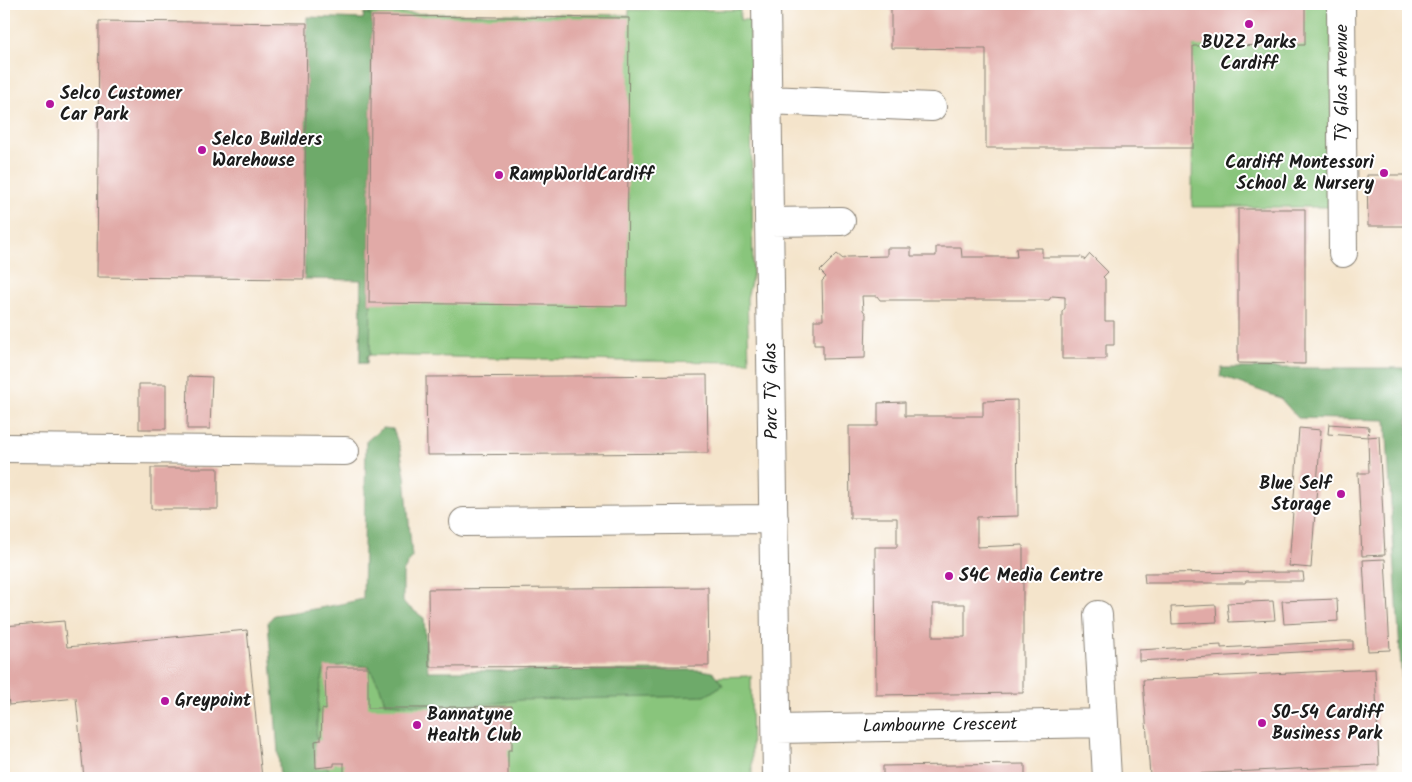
<svg xmlns="http://www.w3.org/2000/svg" width="1412" height="782" font-family="Kalam,sans-serif">
  <style>
    .green { fill: #89c57b; stroke: #52704c }
    .forest { fill: #6eaa6b; stroke: #456344 }
    .building { fill: #e1aaa7; fill-rule: evenodd }
    .lines { fill: none; stroke-linecap: round; stroke-linejoin: round }
    .minor-casing { stroke: #888074; stroke-width: 30 }
    .minor { stroke: #fff; stroke-width: 28 }
    .poi-dot { fill: #b5179e; stroke: #fff; stroke-width: 2 }
    .labels { text-anchor: middle; dominant-baseline: central; stroke-width: 4; stroke-linejoin: round; paint-order: stroke }
    .poi-label { font-size: 18px; font-weight: bold; fill: #1c1c1c; stroke: #fff; text-anchor: start }
    .street-label { font-size: 18px; fill: #1c1c1c; stroke: #fff }
  </style>
  <rect width="100%" height="100%" fill="#fff"/>
  <filter id="ink" filterUnits="userSpaceOnUse"><feTurbulence type="fractalNoise" baseFrequency=".02" numOctaves="2"/><feDisplacementMap in="SourceGraphic" scale="10" xChannelSelector="R" yChannelSelector="G"/><feConvolveMatrix kernelMatrix="1 2 1 2 8 2 1 2 1" color-interpolation-filters="sRGB"/></filter>
  <filter id="wash" filterUnits="userSpaceOnUse"><feTurbulence type="fractalNoise" baseFrequency=".0096" numOctaves="4" result="noise"/><feDisplacementMap in="SourceGraphic" scale="20" xChannelSelector="R" yChannelSelector="G"/><feGaussianBlur stdDeviation="1.12" result="paint"/><feColorMatrix in="noise" values="0 0 0 0 0 0 0 0 0 0 0 0 0 0 0 0 0 1.4 0 .05"/><feComposite in="paint" operator="in"/></filter>
  <g filter="url(#wash)">
    <rect width="100%" height="100%" fill="#f4e4cb"/>
    <path class="green" d="M1193,4h138l1,203h-140z
      M629,10h111v10h10l3,254 -6,24 2,64 -125,-1 -256,-6 -1,8h-7l4,-350 265,2z
      M304,639l109,45 338,-8 1,102h-435z"/>
    <path class="forest" d="M364,13l8,3 -3,287 2,1 -1,51 -3,1v7h-7l1,-83 -57,-1 3,-262 56,2z
      M1222,368h186v397l-8,-112 -14,-233 -88,-2 -18,-20 -60,-22z
      M383,428l10,1 7,19 5,28 7,81 -9,15v29l3,4 18,13 4,53 273,-1 12,2 10,13 -18,11 -184,4c-45,7 -91,6 -136,3l-5,-16 -11,-20 -23,-3 -22,7 -5,21 -3,46 16,40h-52l-12,-156 6,-7c30,-4 60,-9 89,-16l3,-158z"/>
    <g id="blocks">
      <path class="building" d="M891,4h414v41l-112,1v102h-207v-99l-95,-1z
        M372,16l257,2 -2,288 -258,-3z
        M99,21l208,2 -3,256 -207,-2z
        M1367,175h41v51h-40z
        M1238,209h67v155l-67,-1z
        M936,247h25l1,10h55l-1,-9h26v9h39l4,3 5,-6 18,18 -5,5 2,2v42h9v24h-8v14h-44v-47l3,-4v-11l-13,-1 -3,4h-169l-3,-4h-15l1,14 3,4 -1,44 -42,1v-14h-9v-25h9l-1,-39 4,-4 -6,-6 17,-17 6,5 4,-2 40,-1v-8h24v8h25z
        M707,375l1,78 -281,2 -1,-78z
        M188,376l24,1 -2,52h-23z
        M139,384h27v45h-27z
        M1017,400l1,116 -41,1v30l46,-2v148l-147,2 -1,-148h22v-29h-47l-1,-92h29v-23l27,-1v14h78v-15zM933,604h32v33h-32z
        M1329,424l40,3 -1,10 -40,-3z
        M1299,428l22,2 -10,138 -22,-2z
        M1379,436l6,119 -23,1 -4,-83h11l-1,-36z
        M151,468h67v41h-67z
        M1385,559l5,91 -22,1 -5,-91z
        M1303,572l1,9h-58l-1,2h-100l-1,-10z
        M708,587l1,79 -280,1 -1,-78z
        M1337,599l1,22 -54,3 -2,-23z
        M1273,601l2,19 -46,2 -2,-19z
        M1216,605l1,17 -45,2 -1,-17z
        M64,621l3,26 180,-17 15,148h-178l-8,-80 -67,7 -5,-48v-31z
        M1344,641h9v8l-214,12v-11l82,-5v3z
        M325,667h43v41h81v-1l63,-1v44h-4v28h-164v-15h-10v3l-18,2 -1,-27 6,-1 1,-31 4,1z
        M1375,669l4,96 -229,11 -7,-96z
        M1025,764v14h-142v-12z"/>
    </g>
  </g>
  <g filter="url(#ink)">
    <use href="#blocks" fill-opacity="0" stroke="#888074" stroke-width="1"/>
    <g class="lines">
      <defs>
        <path id="minor" d="M766,4l11,774
          M1341,4l2,249
          M768,100l164,7
          M770,222l71,-1
          M4,448l341,3
          M464,522l310,-3
          M1098,615l9,163
          M777,729l327,-6"/>
      </defs>
      <use href="#minor" class="minor-casing"/>
      <use href="#minor" class="minor"/>
    </g>
  </g>
  <g class="poi-dot">
    <circle cx="1249" cy="24" r="5"/>
    <circle cx="50" cy="104" r="5"/>
    <circle cx="202" cy="150" r="5"/>
    <circle cx="1384" cy="173" r="5"/>
    <circle cx="499" cy="175" r="5"/>
    <circle cx="1341" cy="494" r="5"/>
    <circle cx="949" cy="576" r="5"/>
    <circle cx="165" cy="701" r="5"/>
    <circle cx="1262" cy="723" r="5"/>
    <circle cx="417" cy="725" r="5"/>
  </g>
  <g class="labels">
    <g class="poi-label">
      <text x="1249" y="43" text-anchor="middle">BUZZ Parks<tspan x="1249" dy="21">Cardiff</tspan></text>
      <text x="60" y="94">Selco Customer<tspan x="60" dy="21">Car Park</tspan></text>
      <text x="212" y="140">Selco Builders<tspan x="212" dy="21">Warehouse</tspan></text>
      <text x="1374" y="163" text-anchor="end">Cardiff Montessori<tspan x="1374" dy="21">School &amp; Nursery</tspan></text>
      <text x="509" y="175">RampWorldCardiff</text>
      <text x="1331" y="484" text-anchor="end">Blue Self<tspan x="1331" dy="21">Storage</tspan></text>
      <text x="959" y="576">S4C Media Centre</text>
      <text x="175" y="701">Greypoint</text>
      <text x="1272" y="713">50-54 Cardiff<tspan x="1272" dy="21">Business Park</tspan></text>
      <text x="427" y="715">Bannatyne<tspan x="427" dy="21">Health Club</tspan></text>
    </g>
    <g class="street-label">
      <text transform="translate(1342 83) rotate(-90)">Tŷ Glas Avenue</text>
      <text transform="translate(772 391) rotate(-91)">Parc Tŷ Glas</text>
      <text transform="translate(940 726) rotate(-1)">Lambourne Crescent</text>
    </g>
  </g>
  <rect width="1412" height="782" fill="none" stroke="#fff" stroke-width="20"/>
</svg>
